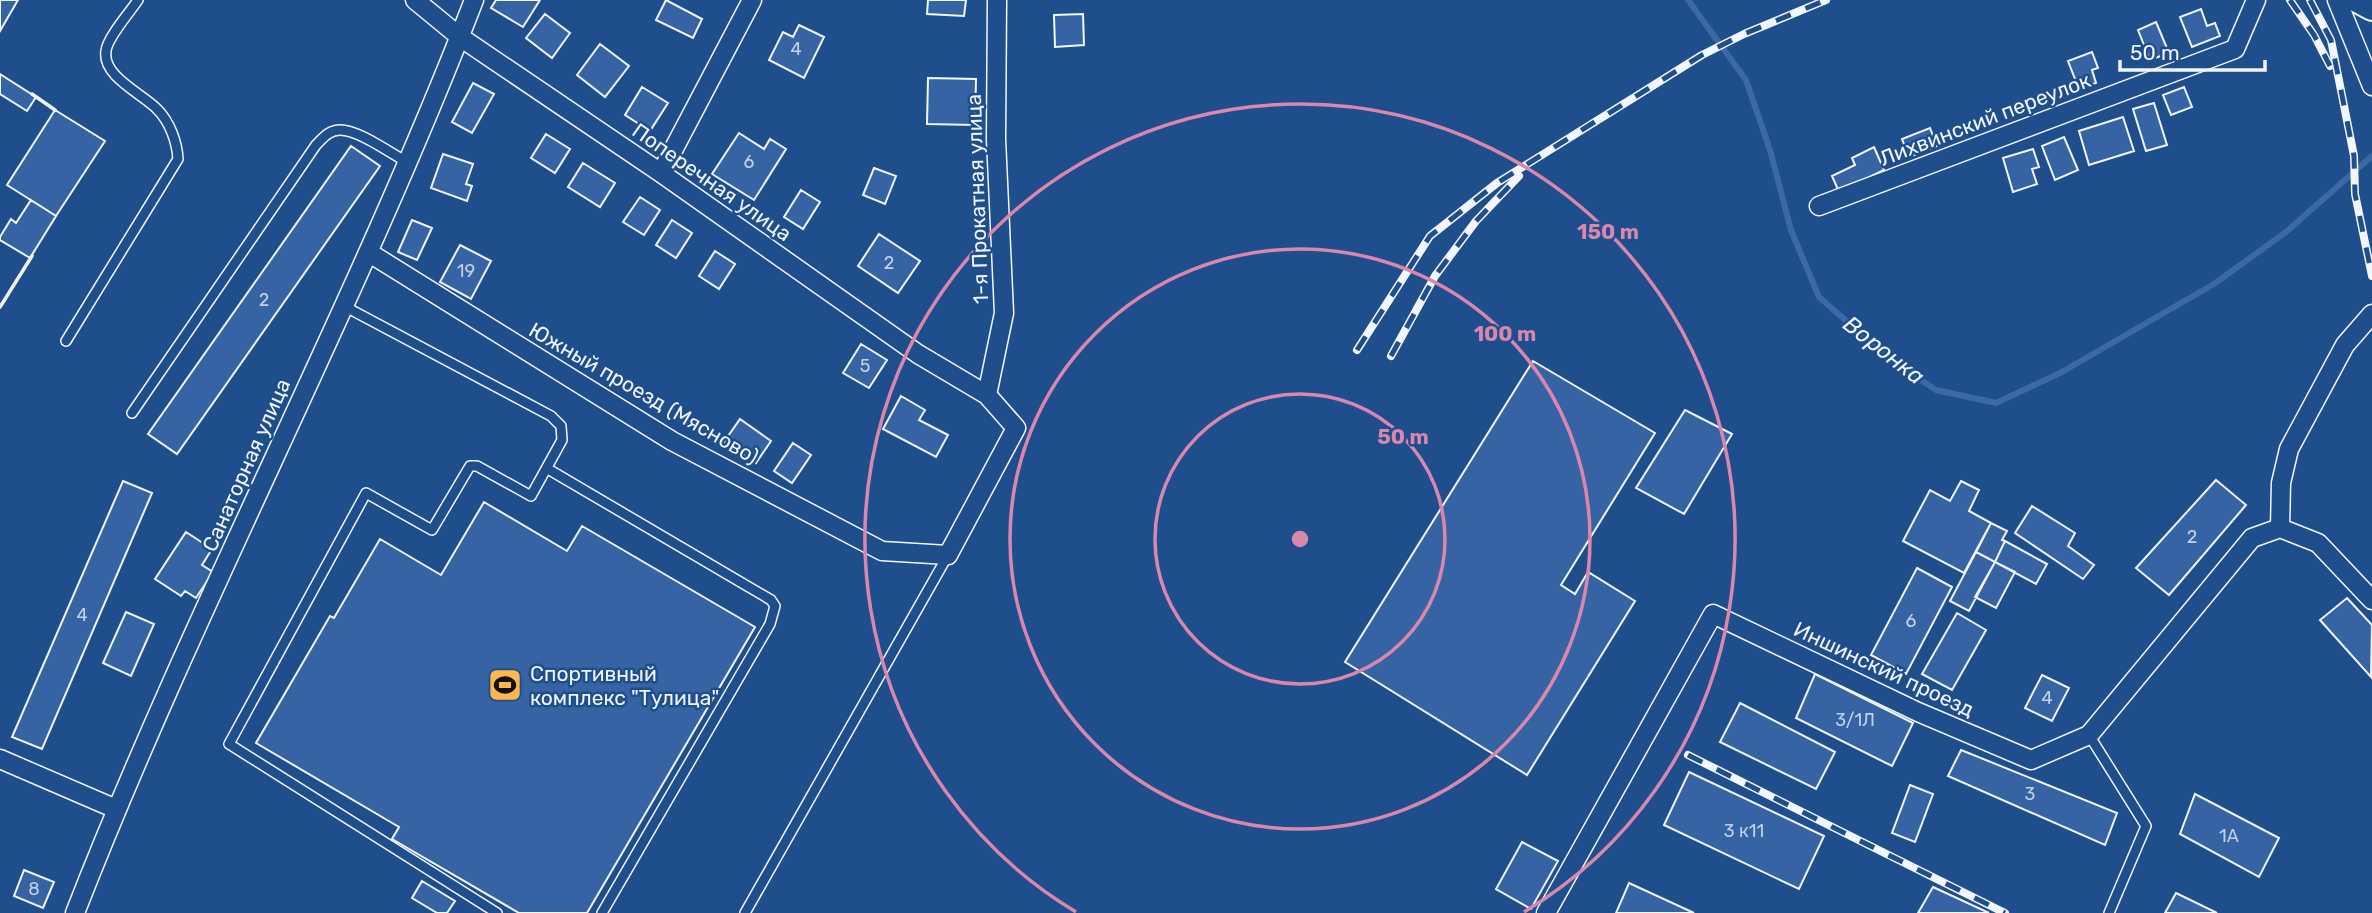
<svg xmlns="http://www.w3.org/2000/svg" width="2372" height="913" font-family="Rubik,sans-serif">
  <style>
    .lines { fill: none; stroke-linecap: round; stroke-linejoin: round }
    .stream { stroke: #3b69a3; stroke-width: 6 }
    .building { fill: #3563a3; stroke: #f2f6ff; stroke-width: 2 }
    .lane-casing { stroke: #f2f6ff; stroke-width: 12 }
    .street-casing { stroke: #f2f6ff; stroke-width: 21 }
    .secondary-casing { stroke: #f2f6ff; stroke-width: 28 }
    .lane { stroke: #1f4e8c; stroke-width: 9 }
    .street { stroke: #1f4e8c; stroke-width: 18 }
    .secondary { stroke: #1f4e8c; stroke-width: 24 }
    .rail-casing { stroke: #f2f6ff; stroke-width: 8 }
    .rail { stroke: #1f4e8c; stroke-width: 5; stroke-dasharray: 16; stroke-linecap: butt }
    .wall { stroke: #f2f6ff; stroke-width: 3.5 }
    .ring { fill: none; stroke: #da87ad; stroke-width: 3.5 }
    .labels { text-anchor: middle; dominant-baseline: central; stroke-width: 5; stroke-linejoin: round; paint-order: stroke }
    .number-label { font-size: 18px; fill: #c3d1e8 }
    .street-label { font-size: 21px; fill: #f2f6ff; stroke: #1f4e8c }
    .poi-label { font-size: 21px; fill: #f2f6ff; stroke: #1f4e8c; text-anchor: start }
    .water-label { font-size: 23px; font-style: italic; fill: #f2f6ff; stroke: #1f4e8c }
    .centre { fill: #da87ad; stroke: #1f4e8c; stroke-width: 3.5 }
    .ring-label { font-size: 21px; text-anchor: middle; font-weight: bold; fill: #da87ad; stroke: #1f4e8c; stroke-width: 5; stroke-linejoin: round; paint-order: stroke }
  </style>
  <rect width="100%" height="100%" fill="#1f4e8c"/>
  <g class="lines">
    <path class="stream" d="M1688,0l58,80 24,70 21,80 28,67 71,62 46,31 60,13 64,-30 154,-89 72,-52 86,-76"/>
  </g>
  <path class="building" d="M0,0h18l-18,31z
    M496,0h44l-17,27 -32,-19z
    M666,0l36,19 -9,19 -37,-18z
    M928,0h38l-2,16 -37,-2z
    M2201,9l6,17 8,-3 5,13 -28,11 -12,-30z
    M545,14l25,19 -18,25 -26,-20z
    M1083,14l1,31 -29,2 -1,-32z
    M2156,22l13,31 -19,7 -12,-30z
    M799,25l25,12 -20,41 -35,-18 14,-28 10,5z
    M600,44l29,22 -24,31 -28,-22z
    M2092,52l6,16 -6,2 4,13 -17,6 -11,-28z
    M0,74l36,23 -9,14 -27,-17z
    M928,78l48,1 -1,46 -48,-1z
    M473,83l21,11 -22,39 -20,-11z
    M642,87l26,16 -18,28 -25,-16z
    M2184,87l8,20 -21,8 -8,-20z
    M2154,103l13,42 -21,6 -13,-42z
    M55,110l50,31 -49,75 -49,-31z
    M2123,117l11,34 -45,14 -10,-34z
    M1930,128l7,18 -28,11 -7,-18z
    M739,133l25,16 6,-10 16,10 -32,51 -42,-26z
    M546,134l24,15 -15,24 -24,-15z
    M2064,137l14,33 -23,10 -13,-34z
    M351,146l29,20 -203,288 -29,-20z
    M1874,147l10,23 -45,22 -7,-16 23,-11 -3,-7z
    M2033,149l6,18 -7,2 5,15 -24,8 -10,-34z
    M443,154l30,10 -7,20 6,2 -5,15 -36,-13z
    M583,163l32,20 -15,24 -32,-20z
    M874,168l22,8 -11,28 -22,-9z
    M801,190l19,12 -17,27 -19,-12z
    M640,197l20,13 -16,25 -21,-13z
    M31,200l25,16 -26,42 -30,-18v-3l11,-18 5,4z
    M412,220l20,8 -15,32 -19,-8z
    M672,220l20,13 -16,25 -20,-13z
    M879,234l41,27 -22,32 -40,-27z
    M460,245l31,16 -20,38 -31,-17z
    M715,251l20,13 -16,25 -20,-13z
    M861,344l26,16 -18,28 -26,-15z
    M1533,361l122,72 -94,152 14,9 13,-22 47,29 -108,174 -182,-113z
    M901,396l24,14 -6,10 29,15 -12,22 -53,-28z
    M1685,410l47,24 -48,80 -48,-26z
    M740,419l31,22 -15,22 -32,-21z
    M793,443l18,12 -19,28 -18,-12z
    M2216,480l30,25 -77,90 -33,-27z
    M123,481l29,12 -110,256 -30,-12z
    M1961,481l18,9 -10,21 22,12 -27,50 -61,-32 27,-51 20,11z
    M484,502l83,49 15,-25 173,101 -168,286h-68l-127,-74 7,-12 -143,-84 74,-127 4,2 46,-79 61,36z
    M2032,506l43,27 -7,13 26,19 -11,14 -68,-46z
    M1991,523l16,8 -5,9 3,1 -10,21 -19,-10z
    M186,532l26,17 -10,16 11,7 -17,26 -11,-7 -4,5 -26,-17z
    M2005,541l42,23 -11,20 -41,-22z
    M1976,552l19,10 -26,49 -19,-10z
    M1995,562l20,10 -19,36 -21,-11z
    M1917,568l35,19 -46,87 -35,-19z
    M2347,598l25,27 -1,52 -51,-57z
    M126,612l28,12 -23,52 -28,-13z
    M1957,613l29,17 -34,60 -30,-16z
    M1815,674l98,49 -21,43 -96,-48z
    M2042,675l27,13 -17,33 -27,-13z
    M1740,703l95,49 -19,37 -96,-47z
    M1961,750l156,63 -12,32 -157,-69z
    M1689,772l135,64 -25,53 -135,-64z
    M1910,785l23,9 -18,48 -23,-9z
    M2195,794l84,44 -20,39 -79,-43z
    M1522,842l36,19 -27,48 -35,-20z
    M24,870l30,12 -11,26 -29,-12z
    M422,881l33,20 -8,12h-10l-25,-15z
    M1629,883l65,30h-78z
    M1933,887l56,26h-71z
    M2176,893l41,20h-52z"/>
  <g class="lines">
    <defs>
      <path id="lane" d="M342,305l209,111 10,10 1,14 -31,56 -54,-30h-7l-38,64 -66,-37 -137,251 268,169
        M66,341l112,-182c-1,-17 -8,-37 -21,-50 -16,-16 -55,-33 -51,-58 1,-13 24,-39 32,-51
        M132,413l184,-268c7,-7 13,-15 24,-15 19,0 50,23 67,32
        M548,469l223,131 4,6 -5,18 -168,289
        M2089,735l57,91 -37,87
        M745,913l203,-358"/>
      <path id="street" d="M2337,0l35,86
        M661,173l91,-173
        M1819,206l416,-157 21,-49
        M368,252l304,189 210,110 66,4 68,-127 -29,-33 -69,-41 -257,-181 -201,-136 -45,-37
        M987,395l17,-82 -8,-174 1,-139
        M2280,528l1,-45 8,-34 56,-104 27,-31
        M0,759l116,50
        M75,913c121,-310 279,-603 399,-913
        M1546,913l167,-299 205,98 113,48 58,-25 163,-197 28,-10 38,15 54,57"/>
      <path id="secondary" d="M2357,0l15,8"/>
    </defs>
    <use href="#lane" class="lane-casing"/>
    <use href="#street" class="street-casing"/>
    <use href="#secondary" class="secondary-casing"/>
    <use href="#lane" class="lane"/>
    <use href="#street" class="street"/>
    <use href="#secondary" class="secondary"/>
    <defs>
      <path id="rail" d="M2290,0l24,35 16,31
        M2310,0l21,40 23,116 1,38 17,82
        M1357,350l73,-114 67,-53 205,-128 42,-21 82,-34
        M1391,356l44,-80 41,-55 43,-45
        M1688,755l317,158"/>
    </defs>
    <use href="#rail" class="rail-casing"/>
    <use href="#rail" class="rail"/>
    <path class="wall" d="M32,94l23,16
      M0,307l32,-51"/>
  </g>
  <g class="ring">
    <circle cx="1300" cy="539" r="145"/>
    <circle cx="1300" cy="539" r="290"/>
    <path d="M1076 912A435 435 0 1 1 1524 912"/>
  </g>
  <defs>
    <symbol id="stadium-square" viewBox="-11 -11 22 22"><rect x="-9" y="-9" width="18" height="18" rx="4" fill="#ffb74d" stroke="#1f4e8c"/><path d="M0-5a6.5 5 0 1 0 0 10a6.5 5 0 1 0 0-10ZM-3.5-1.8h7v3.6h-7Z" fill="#111"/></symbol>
  </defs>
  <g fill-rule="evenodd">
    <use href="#stadium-square" x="486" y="666" width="38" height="38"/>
  </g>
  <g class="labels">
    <g class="number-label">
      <text x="796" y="49">4</text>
      <text x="749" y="162">6</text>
      <text x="889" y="263">2</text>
      <text x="466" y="271">19</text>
      <text x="264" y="300">2</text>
      <text x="865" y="366">5</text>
      <text x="2192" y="537">2</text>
      <text x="82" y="615">4</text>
      <text x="1911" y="621">6</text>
      <text x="2047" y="698">4</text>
      <text x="1855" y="720">3/1Л</text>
      <text x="2030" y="794">3</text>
      <text x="1744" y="831">3 к11</text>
      <text x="2229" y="836">1А</text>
      <text x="34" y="889">8</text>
    </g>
    <g class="street-label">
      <text transform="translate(1985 119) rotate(-21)">Лихвинский переулок</text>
      <text transform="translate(712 182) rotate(35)">Поперечная улица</text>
      <text transform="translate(977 199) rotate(-92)">1-я Прокатная улица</text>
      <text transform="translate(644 393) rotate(30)">Южный проезд (Мясново)</text>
      <text transform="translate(246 465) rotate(-66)">Санаторная улица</text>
      <text transform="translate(1884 669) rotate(25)">Иншинский проезд</text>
    </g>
    <g class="poi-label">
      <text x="530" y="673">Спортивный<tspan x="530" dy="24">комплекс "Тулица"</tspan></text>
    </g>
    <g class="water-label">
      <text transform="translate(1884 350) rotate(38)">Воронка</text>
    </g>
  </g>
  <circle cx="1300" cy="539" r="10" class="centre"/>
  <g class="ring-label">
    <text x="1608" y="239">150 m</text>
    <text x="1505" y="341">100 m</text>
    <text x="1403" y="444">50 m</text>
  </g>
  <path d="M2120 60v10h145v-10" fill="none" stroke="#f2f6ff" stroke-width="3.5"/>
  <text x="2130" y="60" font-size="21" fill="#f2f6ff" stroke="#1f4e8c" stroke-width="5" paint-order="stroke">50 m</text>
</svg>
